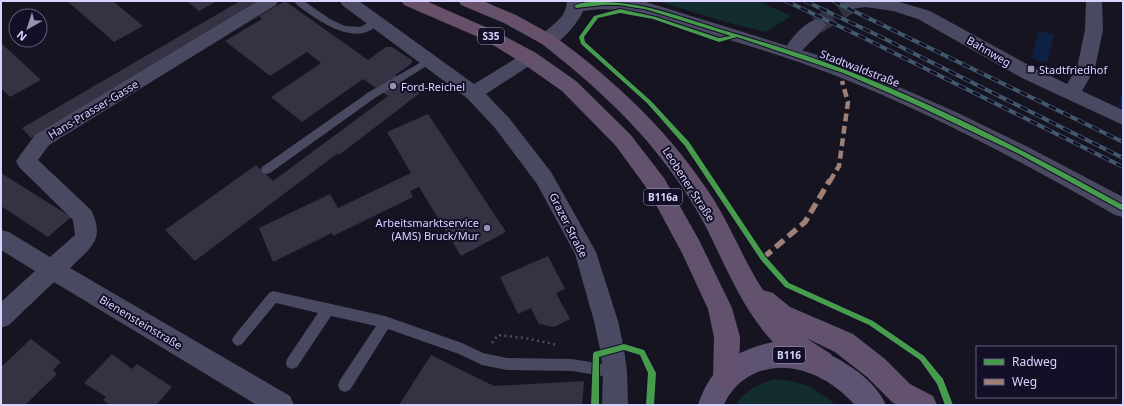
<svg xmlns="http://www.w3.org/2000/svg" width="1124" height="406" font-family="'Noto Sans',sans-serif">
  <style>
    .green { fill: #132c2d }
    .water { fill: #0d2144 }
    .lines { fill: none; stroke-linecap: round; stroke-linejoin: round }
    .stream { fill: #0d2144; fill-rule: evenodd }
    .building { fill: #343243 }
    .minor-tunnel { stroke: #333142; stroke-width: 18; stroke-dasharray: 18 9; stroke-linecap: butt }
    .path { stroke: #44505f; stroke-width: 2.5; stroke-dasharray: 2 3.5; stroke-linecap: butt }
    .service { fill: #4a4962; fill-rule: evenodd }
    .minor { fill: #4a4962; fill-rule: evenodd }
    .tertiary { fill: #4a4962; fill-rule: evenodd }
    .primary { fill: #5e5373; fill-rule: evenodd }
    .trunk { fill: #62526e; fill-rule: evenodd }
    .motorway { fill: #67516a; fill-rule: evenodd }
    .rail-casing { stroke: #43596b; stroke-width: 4 }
    .rail { stroke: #130f26; stroke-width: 2.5; stroke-dasharray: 8; stroke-linecap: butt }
    .quiet-far1 { stroke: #9e8076; stroke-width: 4.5; stroke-dasharray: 8 4.5; stroke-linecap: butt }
    .quiet { stroke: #9e8076; stroke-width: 5.5; stroke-dasharray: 11 5.5; stroke-linecap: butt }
    .cycleway-casing { stroke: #130f26; stroke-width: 2 }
    .cycleway { fill: #469c4c; fill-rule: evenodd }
    .poi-dot { fill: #9591b1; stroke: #130f26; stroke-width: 1.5 }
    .labels { text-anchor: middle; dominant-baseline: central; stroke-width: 4; stroke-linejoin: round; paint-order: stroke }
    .shield { fill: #130f26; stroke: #9e99be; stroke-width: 1 }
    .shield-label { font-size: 10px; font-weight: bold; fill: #d9d4ff }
    .street-label { font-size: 11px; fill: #d9d4ff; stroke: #130f26 }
    .poi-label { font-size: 11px; fill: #d9d4ff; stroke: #130f26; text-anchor: start }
  </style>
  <rect width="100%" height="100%" fill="#161421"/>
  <path class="green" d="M657,1h102l32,15 -25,16 -37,-9z
    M773,379c29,2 41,8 63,26h-100c8,-14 21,-20 37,-26z"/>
  <path class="water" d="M1039,30l15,5 -7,27h-7l-8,-5z"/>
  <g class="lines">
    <path class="stream" d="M1121,95h2v13h-2l-3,-2z"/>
  </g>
  <path class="building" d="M67,1h46l30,25 -29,16z
    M187,1h30l-18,10z
    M240,1h23l-232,137 -9,-10z
    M285,1l83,59 18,-13h6l20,13 -1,4 -16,11 25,18 -81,62 -1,-2 -143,108 -30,-31 91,-65 17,16 115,-85 -25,-17 -61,43 -31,-25 50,-34 -14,-11 -37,24 -45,-35 37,-22 -3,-3z
    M1,43l40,37 -31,17 -9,-9z
    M428,114l78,118 -45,24 -42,-69 -9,4 3,6 -80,39 -1,-3 -59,29 -14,-34 71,-34 8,14 73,-35 -24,-41z
    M1,173l70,44 -23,20 -47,-31z
    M548,256l17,33 -9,4 14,26 -16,8 -15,-3 -8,-16 -13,6 -18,-37z
    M31,339l30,23 -8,8 4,4 -32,31h-24v-38z
    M112,354l20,15 5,-5 35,23 -16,18h-46l-7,-5 3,-3 -22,-14z
    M431,355l63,31 90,-5 -2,24h-183z"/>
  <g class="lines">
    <path class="minor-tunnel" d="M817,25l34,-21"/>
    <path class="path" d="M492,343l6,-8 27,3 33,7"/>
    <path class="service" d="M294,1h10l26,18 15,7 15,1 17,-9 4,3c-19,26 -53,6 -73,-8 -5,-4 -11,-7 -14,-12z
      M430,57l5,3 -2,2 -58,36 -105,75 -4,1 -4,-1 -1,-3 1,-3 107,-75z
      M273,291l112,25 77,27 21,10 24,5 65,1 43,7 5,1 1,5 -1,5 -5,1 -43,-7 -65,-1 -25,-5 -23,-11 -71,-25 -38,61 -5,2 -5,-2 -2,-5 2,-5 36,-54 -45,-10 -34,51 -5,2 -5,-2 -1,-4 1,-4 31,-46 -42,-10 -34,41 -4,2 -4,-2 -2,-4 2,-4 35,-43z"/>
    <path class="minor" d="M258,1h20l-2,4 -227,140 -11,15 53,50c15,30 -1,38 -21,58l220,128 4,9h-37l-203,-123 -45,43 -8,3v-26l34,-31 -34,-21v-20l8,2 41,25 25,-22 -2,-15 -54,-53 -3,-6 19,-26z
      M340,1h19l115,83 49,-30 6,-2 6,2 3,4 -3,4 -49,32 23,24 42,54 45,80 22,69 6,28 3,23 1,33h-26l1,-33 -3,-23 -6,-28 -19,-67 -38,-70 -42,-56 -28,-30 -125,-93z
      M845,1h51l34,10 104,57 33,16 10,-16 8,-38 1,-29h16l1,29 -8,38 -13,23 41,19v15l-101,-47 -104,-59 -25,-8 -28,-4 -14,2 -6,-1 -2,-4z
      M817,19l6,2 3,4c-8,12 -21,20 -29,32l-6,2 -6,-2 -3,-4c8,-13 21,-30 35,-34z"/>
    <path class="tertiary" d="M567,1l79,1 181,56 61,24 70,31 70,34 95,50v20l-8,-2c-89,-51 -180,-100 -276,-138 -42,-17 -86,-30 -129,-43 -42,-13 -83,-30 -127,-23 -4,10 -23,35 -35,35 -2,0 -4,-1 -6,-2l-3,-4c9,-16 27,-18 28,-39z"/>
    <path class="primary" d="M773,342c6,0 13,0 19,1 33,4 81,31 94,62h-31c-27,-30 -70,-50 -107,-28 -10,6 -20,17 -24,28h-26c13,-39 36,-54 75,-63z"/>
    <path class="trunk" d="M548,34l6,2c63,46 118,98 160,164 18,29 30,61 49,90l10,3 17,14 63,27 32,25 25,25 23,12 4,9h-40l-5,-3 -25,-25 -32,-25 -29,-14 25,16 4,9 -4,9 -9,4c-62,-25 -86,-88 -113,-143 -12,-24 -26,-46 -42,-67 -35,-47 -79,-86 -125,-122l-3,-4 3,-4z
      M529,51l7,2 40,28 54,53 34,44 35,62 33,68 8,29 -1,40 -4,9 -9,4 -9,-4 -4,-9 1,-40 -6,-28 -26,-56 -34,-63 -32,-44 -54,-55 -40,-28 -2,-5 2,-5z"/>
    <path class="motorway" d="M401,1h25l71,31 39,21 2,5 -2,5 -7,2 -7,-2 -37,-23 -81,-35z
      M458,1h25l33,14 38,21 3,4 -3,4 -6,2 -6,-2 -38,-21 -43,-18z"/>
    <defs>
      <path id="rail" d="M786,1l78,37 259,129
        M805,1l74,35 244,122
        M833,1l290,141"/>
    </defs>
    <use href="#rail" class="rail-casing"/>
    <use href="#rail" class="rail"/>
    <path class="quiet-far1" d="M830,181l9,-15 9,-64 -6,-21"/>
    <path class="quiet" d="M763,258l42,-36 25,-42"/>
    <defs>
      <path id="cycleway" d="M603,2c42,0 83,17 123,29 40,12 81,24 120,39 96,37 187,85 277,135v6l-104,-57 -105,-50 -71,-31 -74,-25 -32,-11 -18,5 -66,-23 -33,-6 -22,5 -14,19 1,5 66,59 38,41 76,114 24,27 84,38 51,35 19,23 10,26h-8l-8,-21 -17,-24 -51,-35 -84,-38 -24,-27 -76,-114 -38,-43 -66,-59 -2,-7 15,-21 26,-7 36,8 63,21 12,-2 -86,-27 -8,-1 -17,-3h-17l-27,3 -2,-2c7,-5 20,-4 29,-4z
        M624,344l20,6 12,23 -2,32h-8l2,-32 -8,-18 -16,-5 -25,7v48h-8l2,-51 1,-2z"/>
    </defs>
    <use href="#cycleway" class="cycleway-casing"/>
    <use href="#cycleway" class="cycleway"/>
  </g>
  <g class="poi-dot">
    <rect x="1027" y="65" width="8" height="8" rx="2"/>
    <circle cx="393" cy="86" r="4"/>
    <circle cx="487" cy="228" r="4"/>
  </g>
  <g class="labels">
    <g class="shield">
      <rect x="478" y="28" width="26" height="16" rx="3"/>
      <rect x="644" y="189" width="38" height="16" rx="3"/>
      <rect x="773" y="347" width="32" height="16" rx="3"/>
    </g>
    <g class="shield-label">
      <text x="491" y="36">S35</text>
      <text x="663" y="197">B116a</text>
      <text x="789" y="355">B116</text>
    </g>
    <g class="street-label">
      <text transform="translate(989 51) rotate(30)">Bahnweg</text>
      <text transform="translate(860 68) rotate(21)">Stadtwaldstraße</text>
      <text transform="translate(93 109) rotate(-31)">Hans-Prasser-Gasse</text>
      <text transform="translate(689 184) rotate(57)">Leobener Straße</text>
      <text transform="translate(569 225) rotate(63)">Grazer Straße</text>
      <text transform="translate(141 322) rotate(31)">Bienensteinstraße</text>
    </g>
    <g class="poi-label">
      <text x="1039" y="69">Stadtfriedhof</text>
      <text x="401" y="86">Ford-Reichel</text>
      <text x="479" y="222" text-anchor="end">Arbeitsmarktservice<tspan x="479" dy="13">(AMS) Bruck/Mur</tspan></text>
    </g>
  </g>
  <rect width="1124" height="406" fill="none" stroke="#d9d4ff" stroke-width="4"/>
  <rect x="976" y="346" width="140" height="52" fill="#130f26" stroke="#625e7d"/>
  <rect x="984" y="359" width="20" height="6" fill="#469c4c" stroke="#625e7d"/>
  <text x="1012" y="366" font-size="12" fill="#d9d4ff">Radweg</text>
  <rect x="984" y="379" width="20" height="6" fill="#9e8076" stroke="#625e7d"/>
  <text x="1012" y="386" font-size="12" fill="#d9d4ff">Weg</text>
  <g transform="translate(28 28) rotate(219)"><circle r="19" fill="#130f26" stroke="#625e7d"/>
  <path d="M0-3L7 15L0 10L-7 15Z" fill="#9591b1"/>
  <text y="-6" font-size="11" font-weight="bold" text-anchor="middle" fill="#d9d4ff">N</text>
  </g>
</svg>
